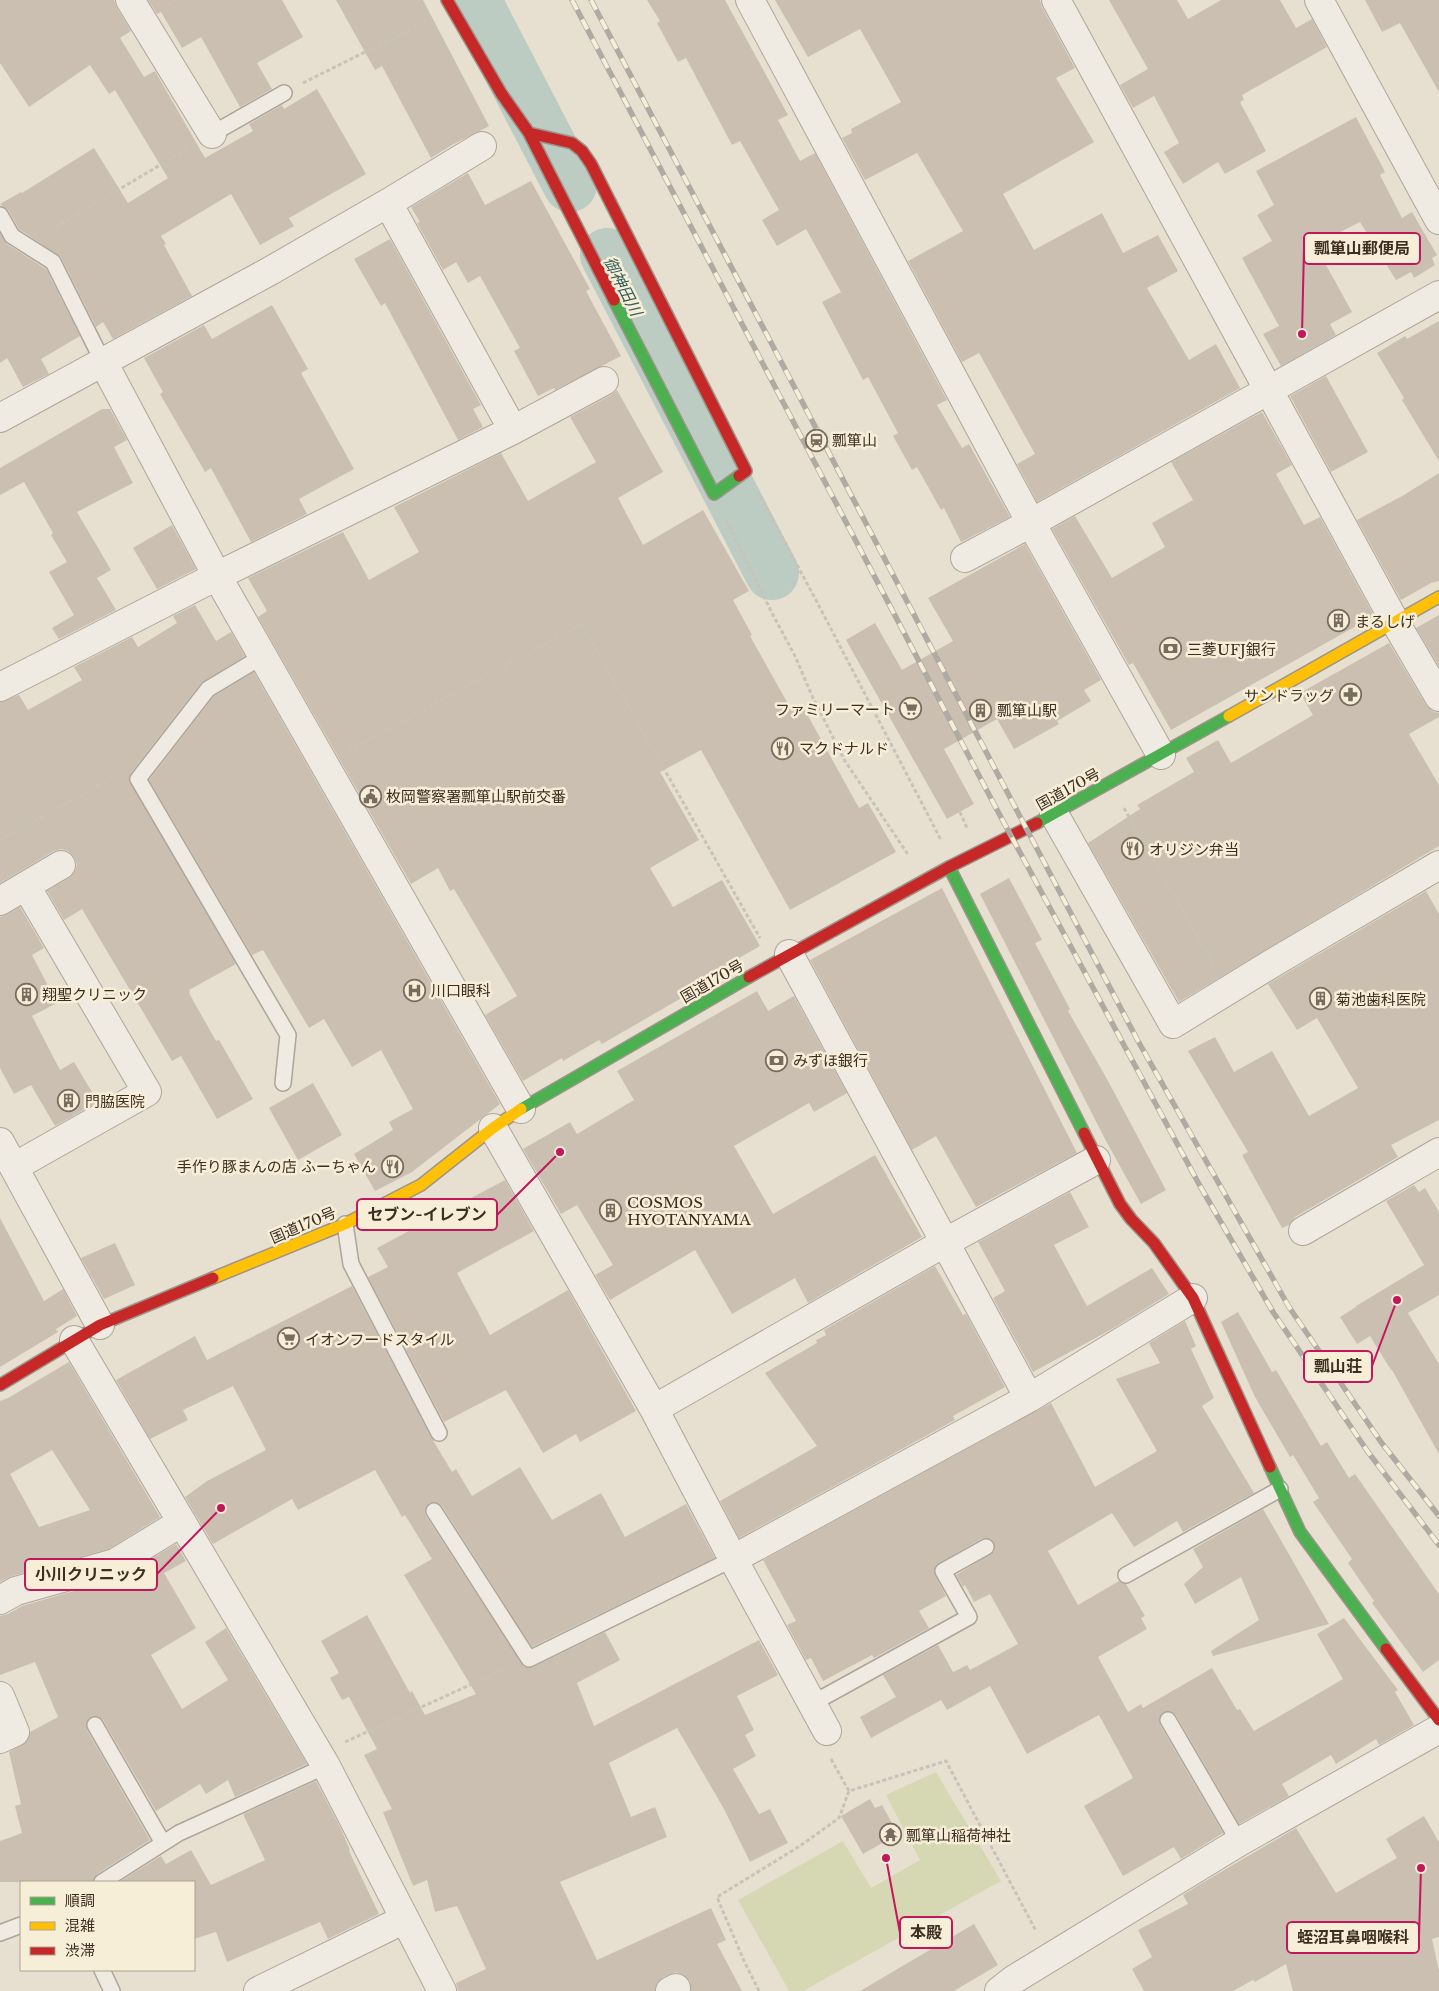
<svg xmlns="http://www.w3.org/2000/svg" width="1439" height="1991" font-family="'Libre Baskerville','Noto Sans JP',serif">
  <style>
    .green { fill: #d6d7b3 }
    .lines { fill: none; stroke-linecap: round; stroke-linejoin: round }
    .river { stroke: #bcccc2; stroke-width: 54 }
    .building { fill: #cbbfb2; fill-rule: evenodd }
    .lane-casing { stroke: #ada599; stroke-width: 18 }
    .street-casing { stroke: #ada599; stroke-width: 30 }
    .fast-casing { stroke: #9c958a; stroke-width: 14 }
    .slow-casing { stroke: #9c958a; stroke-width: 14 }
    .jam-casing { stroke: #9c958a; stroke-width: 14 }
    .path { stroke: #c8c2b9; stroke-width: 3; stroke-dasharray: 4 2.5; stroke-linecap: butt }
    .lane { stroke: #efebe3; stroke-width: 15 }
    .street { stroke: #efebe3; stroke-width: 28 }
    .fast { stroke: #4caf50; stroke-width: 11 }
    .slow { stroke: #ffc107; stroke-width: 11 }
    .jam { stroke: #c62828; stroke-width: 11 }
    .rail-casing { stroke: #afaaa2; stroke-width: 5.5 }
    .rail { stroke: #f7eed8; stroke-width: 4; stroke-dasharray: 11; stroke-linecap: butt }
    .labels { text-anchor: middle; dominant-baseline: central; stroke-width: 5; stroke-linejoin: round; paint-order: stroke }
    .poi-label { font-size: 15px; fill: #3d2e20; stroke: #f7eed8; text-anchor: start }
    .street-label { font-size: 15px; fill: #3d2e20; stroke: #f7eed8 }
    .water-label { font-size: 16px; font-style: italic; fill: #2f5d5a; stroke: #f7eed8 }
    .leader { fill: none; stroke: #c2185b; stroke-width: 2 }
    .callout-dot { fill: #c2185b; stroke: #f7eed8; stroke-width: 2 }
    .callout { fill: #f7eed8; stroke: #c2185b; stroke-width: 2 }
    .callout-label { font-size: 16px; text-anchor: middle; font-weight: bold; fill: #3d2e20 }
  </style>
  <rect width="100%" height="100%" fill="#e7e0d1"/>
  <path class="green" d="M936,1772l65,109 -198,110h-14l-51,-91 105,-59 28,47 49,-28 -34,-65z"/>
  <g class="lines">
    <path class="river" d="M474,0l96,185
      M607,255l165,318"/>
  </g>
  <path class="building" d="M0,0h114l3,8 14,23 -11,7 24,39 11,-6 50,87 48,-27 -4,-7 33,-19 2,4 33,-20 49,85 -77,44 5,8 -34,19 -29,-51 -70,42 5,8 -2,1 28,51 -79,43 -10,-17 -7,5 -35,-70 -42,-28 -11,-19 -8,-6 21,-12 1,1 72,-45 34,55 40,-25 -53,-88 -6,4 -19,-29 -61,42 -29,-44z
    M148,0h134l21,37 -46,26 15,26 -32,18 -39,-70 -19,11 -21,-36 -4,2z
    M336,0h87l66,126 -37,19 -21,13 -49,-92 -7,4z
    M647,0h78l63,115 -10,5 22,41 15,-8 132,247 -10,5 25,43 7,-4 41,73 -49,25 -17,-34 -3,2 -24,-43 -5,3 -19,-34 5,-3 -30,-56 -5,3 -41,-78 19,-10 -35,-63 -29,17 -15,-26 17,-10 -39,-69 -8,4 -46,-87 -8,4 -21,-39 3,-2z
    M775,0h265l2,7 33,61 -19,10 38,64 -91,52 31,56 68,-37 21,40 35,-18 20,36 -31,17 42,72 27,-16 24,44 -203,114 -20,-38 18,-10 -56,-101 -17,9 -54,-101 55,-30 -46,-78 -52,27 -23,-42 10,-5 -1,-4 50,-27 -41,-73 -52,28z
    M1109,0h68l11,19 33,-19h59l16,28 16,-9 15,28 -85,48 2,5 -4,2 26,49 -41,23 -7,-12 -35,22 -19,-32 15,-9 -25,-47 -21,12 -13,-23 28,-16z
    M1365,0h74v92l-39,-69 -18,9z
    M1356,117l29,55 -5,3 22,43 10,-6 25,43 -5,3 3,7 -21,13 -3,-6 -15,8 -36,-58 -45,23 37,67 -22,12 6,11 -55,31 -18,-32 16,-8 -37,-68 30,-17 -15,-26 17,-10 -18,-34z
    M468,173l17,32 46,-24 59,108 -4,2 35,65 -66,34 -1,-2 -16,8 -24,-45 6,-3 -40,-72 -12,7 -12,-21 -13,8 -26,-47 3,-1 -9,-15z
    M0,234l7,10 39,25 34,67 -39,23 8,15 -26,13 -16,-29 -7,5z
    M390,239l91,166 -8,4 10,18 -25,13 -73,-137 -4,3 -27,-47z
    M272,305l36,64 -7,4 53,96 -55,30 8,15 -56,28 -40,-74 -6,4 -45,-78 3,-2 -19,-34 60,-33 8,14z
    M1439,321v140l-37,-61 2,-2 -27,-45 28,-17 2,3z
    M1326,376l42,76 -37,20 -41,-76z
    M617,390l46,82 -45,26 25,47 60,-35 46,81 -16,9 19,35 -2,1 42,75 10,-6 57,103 9,-5 28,49 -106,58 -89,-160 -41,22 39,68 -49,28 23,39 49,-27 38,66 -21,12 3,5 -140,81 -3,-4 -36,21 -1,-3 -39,23 -38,-66 32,-19 -63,-107 -4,2 -12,-23 -27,16 -153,-267 9,-6 -19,-33 95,-46 26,48 50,-28 -25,-45 107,-54 27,48 68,-39 -26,-45 41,-22z
    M102,409h8l17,31 -13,7 19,36 -56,29 34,58 -14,8 19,32 -57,29 -7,-11 22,-13 -25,-43 18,-10 -16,-27 2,-2 -29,-51 -24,13v-27z
    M1262,412l30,53 -16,9 28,51 16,-8 54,99 -203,114 -38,-67 -4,2 -77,-136 23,-13 37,62 53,-31 -13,-24 41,-23 -22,-38z
    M1439,473v108l-8,2 -30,17 -44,-80 47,-25z
    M172,525l24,44 -39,20 -24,-41z
    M1025,544l76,136 -17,10 7,11 -34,20 2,3 -45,25 -17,-30 -53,30 30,55 -27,15 -101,-179 29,-17 27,47 51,-29 -25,-43z
    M195,605l21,36 15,-9 14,24 -44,27 -70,90 -2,6 107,185 -47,26 1,2 -1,1 27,48 3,-1 34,59 -36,20 -36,-63 -9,5 -90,-152 -18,11 -17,-29 22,-13 5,-5 3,-8 -3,-8 -6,-6 -7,-2 -7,2 -54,32v-181l19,-7 9,15 54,-30 -8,-13 58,-30 6,10 39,-24 -4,-7z
    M1439,615v51l-23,-38z
    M1389,643l37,62 6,6 7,2v4l-30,17 30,51v61l-260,156 -91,-159 52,-34 -3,-4 57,-33 -8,-14 32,-18 13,23 82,-48 -13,-22z
    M254,672l246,432 -88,68 -37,19 -21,-37 39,-24 -4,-8 24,-13 -32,-59 -29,17 -28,-48 -15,9 -46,-78 -11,5 -103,-175 65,-84z
    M1009,878l33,62 -7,3 35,66 -2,2 39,68 59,111 -25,14 -35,-63 -126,-247z
    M942,888l135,265 -101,54 -40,-71 -24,14 -102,-190z
    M1426,891l13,23v206l-48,25 7,12 -103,60 -6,8 -7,3 -40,-73 6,-3 -60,-101 27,-14 19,35 38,-21 37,65 49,-28 -41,-70 -20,12 -29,-46z
    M20,907l24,41 -12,7 25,48 -25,13 28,54 14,-8 24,40 -43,24 -24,-41 -17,9 -14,-26v-151l8,-3z
    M757,991l11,20 26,-15 53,97 -33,19 -5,-9 -75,43 39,68 102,-59 47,82 -114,66 -13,-25 -63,36 -37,-64 -85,50 -15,-25 18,-10 -36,-60 -16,9 -38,-65 47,-27 7,12 57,-34 -17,-29z
    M313,1083l29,52 -44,25 -29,-52z
    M505,1180l29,51 -77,42 33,62 78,-45 68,121 -56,31 -4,-8 -33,19 -37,-63 -62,32 -76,-145 20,-10 -11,-19z
    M1414,1185l5,7 6,-4 14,24v83l-31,18 31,51v90l-47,-84h-1l-21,-34 -13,8 -17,-27 16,-10v-1l68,-41 -38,-64z
    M1070,1192l19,35 -35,18 33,61 65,-38 17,26 -57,35 -79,43 -40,-74 12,-7 -27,-49z
    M0,1218l44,83 19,-12 14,27 -21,13 2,3 -58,35z
    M115,1243l20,42 -31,14 -23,-41z
    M935,1266l28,49 3,-1 39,73 -52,29 2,4 -216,118 -19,-37 97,-55 -52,-73 52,-30 -1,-3 10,-5 -2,-5z
    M352,1286l79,151 21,35 4,-3 16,27 48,-29 32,53 49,-27 24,44 61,-33 29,54 -183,89 -90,-141 -9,-4 -4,1 -4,8 1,5 98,151h9l72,-35 15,28 -43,23 17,43 165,-86 19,35 -41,21 17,34 -9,5 11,21 -23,13 26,45 11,-5 18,34 -38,19 -26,-53 -47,-81 -68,35 22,54 24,-10 12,30 -107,45 37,78 114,-52 15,32 -9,4 25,47h-51l-1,-10 -6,-6 -8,-3 -13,5 -6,6 -2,8h-197l-2,-8 30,-14 -29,-63 -22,6 -8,-32 -14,6 -30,-74 9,-3 -28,-54 13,-6 -28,-52 -7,3 -12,-22 9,-5 -18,-32 46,-26 43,78 2,-2 13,24 51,-21 -72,-119 28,-16 -27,-44 -3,2 -27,-47 -77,40 -6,-11 -79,45 -28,-47 22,-16 59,-31 -33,-64 -50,24 5,10 -38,19 -34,-59 79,-44 12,24z
    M1238,1312l34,60 4,-2 45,76 6,-4 22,36 6,-4 84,120v66l-16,12 -51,-69 2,-2 -26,-38 4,-4 -39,-57 6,-4 -26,-43 -3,2 -35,-60 -34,-75z
    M1185,1321l11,25 -5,3 23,49 -12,8 52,87 -71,39 -6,-11 -43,26 -22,-34 -64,38 30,54 41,-24 7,3 19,32 -4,2 6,11 -49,28 30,55 13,-8 2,4 69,-40 25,42 3,-1 14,22 89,-52 -26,-45 27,-16 54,72 -3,2 19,33 -35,20 -3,-6 -40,25 -5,-9 -49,29 7,12 -50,28 -63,-109 -4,-3h-8l-4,4v9l63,108 -42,26 -7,-12 -51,29 -39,-70 49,-28 -34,-63 -72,39 -37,-68 -43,24 -6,-10 -70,38 -11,-21 36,-20 -13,-22 55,-30 15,27 14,-7 3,5 48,-26 -28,-50 -16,8 -9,-17 -2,2 -7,-12 38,-23 1,-5 -4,-8h-10l-46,27v9l11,21 -27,15 10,17 -55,30 -2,-3 -49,26 -12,-23 -5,2 -19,-35 9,-4 -33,-61 288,-157 44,84 62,-36 -41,-72 44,-16 -11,-20z
    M69,1362l91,155 -51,32 -97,27 -12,6v-181l8,-3zM52,1450l38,60 -51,17 -29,-53z
    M1263,1509l66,115 -116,32 -2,-5 48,-31 -18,-43 -46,27 -11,-20 19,-17 -10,-18z
    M176,1544l10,17 -22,12 32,55 -45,27 31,54 46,-29 -23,-38 21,-14 81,136 -72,33 -7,-17 -22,14 -6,-10 -44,27 -53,-91 -4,-3h-8l-4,4v9l63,110 -53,34 -4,8h-93v-41l22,-8 -7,-27 6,-2 -12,-52 18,-11 3,-9 28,-15 -23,-55 -35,13v-59l8,-2 14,-8 97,-28z
    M316,1781l25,48 9,21 -1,1 30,63 -51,25 -8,-17 -93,40 -11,-30 -22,7v-57h-75l42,-26 5,8 25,-14 20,35 54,-25 -22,-46z
    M870,1799l5,9 7,-3 16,29 -35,20 -22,-38z
    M1424,1816l15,26v95l-7,2 7,32v20h-146l-7,-27 -31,18 -2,-2 -20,11h-89l-12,-22 20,-12 -14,-27 50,-26 -5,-9 14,-9 99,-58 40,65 61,-35 -11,-19z
    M974,1924l24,41 -44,26h-94z"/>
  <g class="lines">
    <defs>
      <path id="lane" d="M212,134l72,-41
        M0,215l12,21 41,26 50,100
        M263,656l-55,33 -70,90 150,256 -5,48
        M345,1224l6,40 88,169
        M434,1511l95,148 204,-100
        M1126,1575l154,-86
        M813,1703l156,-86 -26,-46 43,-24
        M1168,1720l71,122
        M95,1725l68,118
        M102,1882l77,-49 147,-67
        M0,1933l21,-8
        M102,1970l10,21"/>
      <path id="street" d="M130,0l82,134
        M750,0l281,523 130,232
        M1056,0l339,622 44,75
        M1319,0l120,220
        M388,203l94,-57
        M103,362l114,214 304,533
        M0,418l270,-147 118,-68 125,227
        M965,558l66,-35 408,-228
        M0,687l217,-111 296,-146 91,-49
        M1054,814l119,210 103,-63 163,-96
        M0,901l61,-36
        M789,954l240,444
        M493,1128l161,281 79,150 94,172
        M0,1142l100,183
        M14,1167l133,-75 -121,-206
        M1303,1231l136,-79
        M74,1340l252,426 116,225
        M654,1409l290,-166 152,-83
        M733,1559l296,-161 164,-100
        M0,1600l16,-9 99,-28 67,-41
        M0,1696l15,36 -15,7
        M258,1991l147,-72
        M670,1991l6,-3
        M999,1991l14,-11 226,-138 200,-113"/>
      <path id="fast" d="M614,300l100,194 25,-18
        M1037,823l192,-107
        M949,867l135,266
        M521,1109l228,-132
        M1270,1467l30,65 86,117"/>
      <path id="slow" d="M1229,716l210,-119
        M213,1278l132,-54 76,-39 72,-57 28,-19"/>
      <path id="jam" d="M447,0l54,93 28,40 85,167
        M529,133l43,10 10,8 9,13 155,307 -7,5
        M749,977l200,-110 88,-44
        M1084,1133l36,71 11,15 23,24 39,55 77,169
        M0,1385l100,-60 113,-47
        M1386,1649l53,71"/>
    </defs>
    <use href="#lane" class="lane-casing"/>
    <use href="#street" class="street-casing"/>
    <use href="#fast" class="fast-casing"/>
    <use href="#slow" class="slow-casing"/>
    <use href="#jam" class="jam-casing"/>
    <path class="path" d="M167,5l8,-5
      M303,83l124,-62
      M49,231l138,-82
      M760,496l57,106 124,238
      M726,520l47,95 22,41 18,42 32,63 64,95
      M349,750l233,-126 178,314
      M1124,808l90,157
      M960,812l7,16
      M0,840l115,-64
      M345,1742l162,-74
      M831,1759l18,32 97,-30 90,170
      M759,1991l-15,-30 -27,-64 83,-51 39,-28 10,-27"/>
    <use href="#lane" class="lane"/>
    <use href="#street" class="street"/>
    <use href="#fast" class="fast"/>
    <use href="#slow" class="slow"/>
    <use href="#jam" class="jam"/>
    <defs>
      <path id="rail" d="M572,0l424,808 204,378 73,126 95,140 71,93
        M591,0l547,1041 151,266 92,135 58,74"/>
    </defs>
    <use href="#rail" class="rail-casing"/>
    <use href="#rail" class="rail"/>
  </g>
  <defs>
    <symbol id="station-ring" viewBox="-11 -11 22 22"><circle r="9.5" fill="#f7eed8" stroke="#786c5e" stroke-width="1.5"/><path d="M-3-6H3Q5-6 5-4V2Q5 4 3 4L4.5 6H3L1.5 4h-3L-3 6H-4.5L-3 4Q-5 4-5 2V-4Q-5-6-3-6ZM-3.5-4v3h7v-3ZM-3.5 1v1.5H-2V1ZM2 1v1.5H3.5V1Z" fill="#786c5e"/></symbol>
    <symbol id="building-ring" viewBox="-11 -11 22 22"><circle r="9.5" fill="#f7eed8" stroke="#786c5e" stroke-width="1.5"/><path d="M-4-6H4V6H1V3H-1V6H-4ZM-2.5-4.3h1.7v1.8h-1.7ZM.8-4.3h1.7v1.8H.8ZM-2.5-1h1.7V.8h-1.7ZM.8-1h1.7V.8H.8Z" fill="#786c5e"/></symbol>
    <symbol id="bank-ring" viewBox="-11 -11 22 22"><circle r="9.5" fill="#f7eed8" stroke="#786c5e" stroke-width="1.5"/><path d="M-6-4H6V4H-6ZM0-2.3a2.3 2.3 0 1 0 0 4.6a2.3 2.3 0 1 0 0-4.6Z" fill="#786c5e"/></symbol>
    <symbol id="pharmacy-ring" viewBox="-11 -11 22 22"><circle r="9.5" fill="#f7eed8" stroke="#786c5e" stroke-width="1.5"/><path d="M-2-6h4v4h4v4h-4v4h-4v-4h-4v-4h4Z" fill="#786c5e"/></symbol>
    <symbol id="supermarket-ring" viewBox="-11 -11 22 22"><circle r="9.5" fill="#f7eed8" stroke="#786c5e" stroke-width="1.5"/><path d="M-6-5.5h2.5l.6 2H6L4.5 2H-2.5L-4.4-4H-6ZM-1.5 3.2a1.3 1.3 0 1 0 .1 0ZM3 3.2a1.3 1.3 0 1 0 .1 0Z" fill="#786c5e"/></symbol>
    <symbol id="restaurant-ring" viewBox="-11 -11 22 22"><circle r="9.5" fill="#f7eed8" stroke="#786c5e" stroke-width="1.5"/><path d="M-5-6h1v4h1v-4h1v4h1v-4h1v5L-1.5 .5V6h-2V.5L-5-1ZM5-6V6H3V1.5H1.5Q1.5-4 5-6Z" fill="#786c5e"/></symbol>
    <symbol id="civic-ring" viewBox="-11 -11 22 22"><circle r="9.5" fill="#f7eed8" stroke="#786c5e" stroke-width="1.5"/><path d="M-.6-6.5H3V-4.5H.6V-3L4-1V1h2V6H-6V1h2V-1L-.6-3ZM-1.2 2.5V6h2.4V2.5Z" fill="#786c5e"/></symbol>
    <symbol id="hospital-ring" viewBox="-11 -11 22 22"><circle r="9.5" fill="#f7eed8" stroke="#786c5e" stroke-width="1.5"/><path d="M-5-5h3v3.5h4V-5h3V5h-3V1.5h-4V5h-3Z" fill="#786c5e"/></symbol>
    <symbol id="temple-ring" viewBox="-11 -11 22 22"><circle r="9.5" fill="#f7eed8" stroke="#786c5e" stroke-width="1.5"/><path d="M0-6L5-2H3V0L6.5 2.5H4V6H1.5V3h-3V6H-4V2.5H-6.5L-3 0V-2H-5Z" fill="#786c5e"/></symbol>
  </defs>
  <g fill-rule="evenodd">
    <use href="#station-ring" x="804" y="428" width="25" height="25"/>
    <use href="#building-ring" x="1326" y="608" width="25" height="25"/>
    <use href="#bank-ring" x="1158" y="636" width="25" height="25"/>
    <use href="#pharmacy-ring" x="1338" y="682" width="25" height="25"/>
    <use href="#supermarket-ring" x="898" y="696" width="25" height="25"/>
    <use href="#building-ring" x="968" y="698" width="25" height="25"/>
    <use href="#restaurant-ring" x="770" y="736" width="25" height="25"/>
    <use href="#civic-ring" x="358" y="784" width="25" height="25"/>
    <use href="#restaurant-ring" x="1120" y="836" width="25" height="25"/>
    <use href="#hospital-ring" x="402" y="978" width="25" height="25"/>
    <use href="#building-ring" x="14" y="982" width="25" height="25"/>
    <use href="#building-ring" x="1308" y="986" width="25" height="25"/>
    <use href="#bank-ring" x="764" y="1048" width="25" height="25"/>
    <use href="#building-ring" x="56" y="1088" width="25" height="25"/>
    <use href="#restaurant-ring" x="380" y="1154" width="25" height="25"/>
    <use href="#building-ring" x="598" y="1198" width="25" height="25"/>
    <use href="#supermarket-ring" x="276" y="1326" width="25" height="25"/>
    <use href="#temple-ring" x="878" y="1822" width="25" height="25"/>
  </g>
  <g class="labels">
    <g class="poi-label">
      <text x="832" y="440">瓢箪山</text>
      <text x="1355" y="621">まるしげ</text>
      <text x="1187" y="649">三菱UFJ銀行</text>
      <text x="1334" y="695" text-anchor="end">サンドラッグ</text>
      <text x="895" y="709" text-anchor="end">ファミリーマート</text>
      <text x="997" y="710">瓢箪山駅</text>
      <text x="799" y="748">マクドナルド</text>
      <text x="386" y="796">枚岡警察署瓢箪山駅前交番</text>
      <text x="1149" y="849">オリジン弁当</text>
      <text x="431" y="990">川口眼科</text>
      <text x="42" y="994">翔聖クリニック</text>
      <text x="1336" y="999">菊池歯科医院</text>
      <text x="793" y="1060">みずほ銀行</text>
      <text x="85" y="1101">門脇医院</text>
      <text x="376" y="1166" text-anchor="end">手作り豚まんの店 ふーちゃん</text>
      <text x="627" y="1202">COSMOS<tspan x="627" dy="17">HYOTANYAMA</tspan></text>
      <text x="305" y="1339">イオンフードスタイル</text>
      <text x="906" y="1835">瓢箪山稲荷神社</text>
    </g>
    <g class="street-label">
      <text transform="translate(1068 789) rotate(-29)">国道170号</text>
      <text transform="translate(712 981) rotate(-30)">国道170号</text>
      <text transform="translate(303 1225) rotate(-23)">国道170号</text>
    </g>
    <g class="water-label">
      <text transform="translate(623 286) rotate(63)">御神田川</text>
    </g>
  </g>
  <path class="leader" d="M1302 334L1304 248M560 1152L497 1215M1397 1300L1372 1366M221 1508L157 1574M886 1858L900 1933M1421 1868L1419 1937"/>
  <g class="callout-dot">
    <circle cx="1302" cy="334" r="5"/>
    <circle cx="560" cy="1152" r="5"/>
    <circle cx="1397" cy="1300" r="5"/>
    <circle cx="221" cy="1508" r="5"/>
    <circle cx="886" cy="1858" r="5"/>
    <circle cx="1421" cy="1868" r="5"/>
  </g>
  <g class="callout">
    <rect x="1304" y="233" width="116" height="31" rx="5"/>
    <rect x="357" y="1199" width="140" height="31" rx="5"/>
    <rect x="1304" y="1351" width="68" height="31" rx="5"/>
    <rect x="25" y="1559" width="132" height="31" rx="5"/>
    <rect x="900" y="1917" width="52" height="31" rx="5"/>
    <rect x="1287" y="1922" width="132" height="31" rx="5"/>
  </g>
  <g class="callout-label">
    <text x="1362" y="254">瓢箪山郵便局</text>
    <text x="427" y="1220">セブン-イレブン</text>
    <text x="1338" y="1372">瓢山荘</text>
    <text x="91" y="1580">小川クリニック</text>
    <text x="926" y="1938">本殿</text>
    <text x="1353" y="1943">蛭沼耳鼻咽喉科</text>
  </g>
  <rect x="20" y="1881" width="175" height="90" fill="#f7eed8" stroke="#ada18e"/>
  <rect x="30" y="1897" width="25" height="8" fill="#4caf50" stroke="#ada18e"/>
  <text x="65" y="1906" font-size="15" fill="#3d2e20">順調</text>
  <rect x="30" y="1922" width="25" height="8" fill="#ffc107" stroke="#ada18e"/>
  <text x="65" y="1931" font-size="15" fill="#3d2e20">混雑</text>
  <rect x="30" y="1947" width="25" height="8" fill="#c62828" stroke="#ada18e"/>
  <text x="65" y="1956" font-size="15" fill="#3d2e20">渋滞</text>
</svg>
